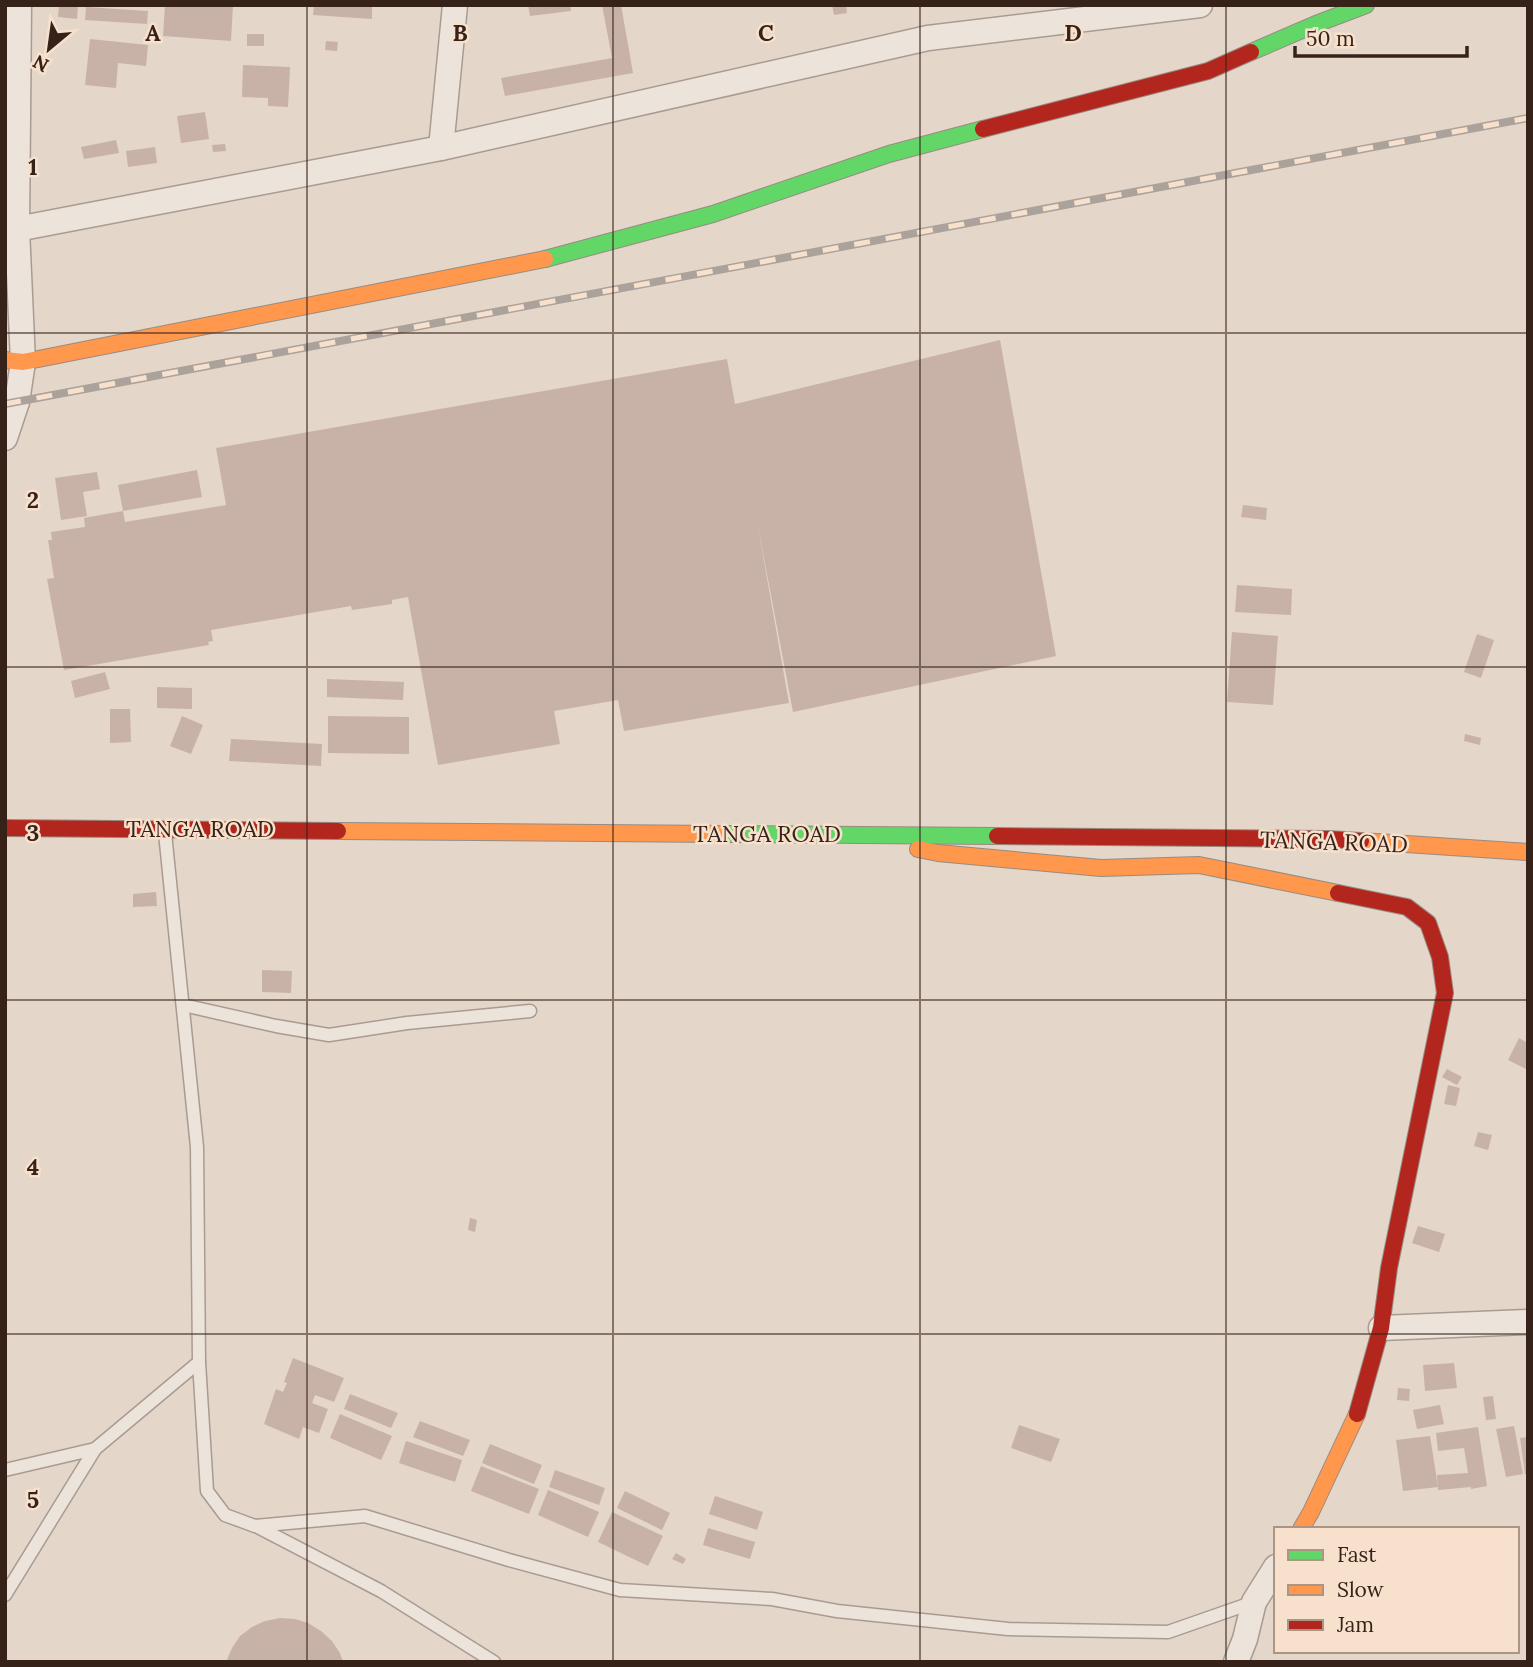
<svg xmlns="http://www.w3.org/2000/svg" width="1533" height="1667" viewBox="0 0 1533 1667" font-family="Lora,serif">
	<rect width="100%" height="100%" fill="#e4d6c8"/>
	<g fill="#c8b2a8">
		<polygon points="59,5 78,5 77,19 58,17"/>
		<polygon points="165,5 233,5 231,41 163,36"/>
		<polygon points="314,5 372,5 372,19 313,15"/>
		<polygon points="528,5 570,5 571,11 530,16"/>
		<polygon points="602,5 621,5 633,73 505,96 501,78 612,58"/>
		<polygon points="832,5 846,5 847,13 834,15"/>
		<polygon points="86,7 148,11 147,24 85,20"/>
		<rect x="247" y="34" width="17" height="12"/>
		<polygon points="90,39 148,45 146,66 118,63 116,88 85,85"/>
		<polygon points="326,41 338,42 337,51 325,50"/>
		<polygon points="243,65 290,67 288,107 268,106 268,98 242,97"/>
		<polygon points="205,112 209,139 181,143 177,116"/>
		<polygon points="116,140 119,153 84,159 81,147"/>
		<polygon points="225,144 226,151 213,152 212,145"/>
		<polygon points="155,147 157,163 128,167 126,151"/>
		<polygon points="1000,340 1056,656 793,712 757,521 789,703 624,731 618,700 554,711 560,744 438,765 408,597 392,600 392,604 352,610 351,606 211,630 213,641 208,642 209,645 64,670 47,579 54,578 48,540 52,540 51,532 85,527 84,518 123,511 125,522 226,505 216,448 727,359 735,404"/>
		<polygon points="197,470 202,497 123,511 118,485"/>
		<polygon points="97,472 100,489 83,492 87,516 61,520 55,478"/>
		<polygon points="1243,505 1267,508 1266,520 1241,517"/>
		<polygon points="1237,585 1292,589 1291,615 1235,612"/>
		<polygon points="1232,632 1278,636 1273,705 1227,702"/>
		<polygon points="1477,634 1494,640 1481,678 1464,672"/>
		<polygon points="105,672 110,689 75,698 71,681"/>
		<polygon points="327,679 404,682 403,700 327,697"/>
		<polygon points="157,687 192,688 192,709 157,708"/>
		<polygon points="110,709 130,709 131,742 110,743"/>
		<polygon points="182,716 203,725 191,754 170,746"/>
		<polygon points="328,716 409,717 409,754 328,753"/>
		<polygon points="1465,734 1481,738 1480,745 1464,741"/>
		<polygon points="231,739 322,744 321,766 229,761"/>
		<polygon points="156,892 157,906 133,907 133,894"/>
		<polygon points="262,970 292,971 291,993 262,992"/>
		<polygon points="1519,1038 1528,1043 1528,1070 1508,1060"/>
		<polygon points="1447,1069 1462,1077 1457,1085 1442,1077"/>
		<polygon points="1448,1085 1460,1088 1456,1106 1444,1104"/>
		<polygon points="1478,1132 1492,1135 1488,1150 1474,1146"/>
		<polygon points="470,1218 477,1220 475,1232 468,1230"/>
		<polygon points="1418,1226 1445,1234 1439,1252 1412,1243"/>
		<polygon points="293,1358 344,1378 334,1402 315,1395 312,1403 328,1409 319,1433 303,1427 299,1439 264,1424 276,1389 283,1392 287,1383 284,1382"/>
		<polygon points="1454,1363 1457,1388 1425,1391 1423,1365"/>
		<polygon points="1398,1388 1410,1389 1409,1401 1397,1400"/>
		<polygon points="350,1394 398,1413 391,1428 344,1409"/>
		<polygon points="1493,1396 1496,1419 1486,1420 1483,1397"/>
		<polygon points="1440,1405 1444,1424 1417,1429 1413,1410"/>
		<polygon points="340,1414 392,1436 381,1460 330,1438"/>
		<polygon points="420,1421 470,1440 463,1456 413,1437"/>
		<polygon points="1019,1425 1060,1439 1051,1462 1011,1448"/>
		<polygon points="1514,1426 1523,1474 1506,1477 1496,1429"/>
		<polygon points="1478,1427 1487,1486 1471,1489 1471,1487 1438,1490 1437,1475 1468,1473 1464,1448 1438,1451 1436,1433"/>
		<polygon points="1430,1436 1438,1487 1403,1491 1396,1440"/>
		<polygon points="1528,1437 1528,1474 1525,1474 1520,1438"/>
		<polygon points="406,1441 462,1460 455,1482 399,1463"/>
		<polygon points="490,1444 542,1465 534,1484 482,1463"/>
		<polygon points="481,1466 539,1489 529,1514 471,1491"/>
		<polygon points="555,1470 605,1488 599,1505 549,1487"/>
		<polygon points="548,1490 599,1512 588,1537 538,1515"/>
		<polygon points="625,1491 670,1513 662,1530 617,1508"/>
		<polygon points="715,1496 763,1512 757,1530 709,1514"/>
		<polygon points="612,1512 663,1536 648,1566 598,1542"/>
		<polygon points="708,1528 755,1542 750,1559 703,1545"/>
		<polygon points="676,1553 686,1559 683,1564 672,1559"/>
		<polygon points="280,1618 295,1619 308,1623 321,1631 332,1641 340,1653 343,1662 226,1662 232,1648 240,1636 252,1627 265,1621"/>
	</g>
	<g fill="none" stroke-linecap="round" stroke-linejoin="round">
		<defs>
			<g id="lane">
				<polyline points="165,833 197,1147 199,1362 207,1491 225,1515 255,1526 365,1516 509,1560 620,1590 772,1599 837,1611 1008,1629 1168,1632 1254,1602"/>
				<polyline points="183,1005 276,1026 329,1035 407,1023 530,1011"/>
				<polyline points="5,1470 95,1449"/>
				<polyline points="256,1526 381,1591 494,1662"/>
				<polyline points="5,1595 95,1449 199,1362"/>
			</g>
			<g id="street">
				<polyline points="441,148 455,5"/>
				<polyline points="17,229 441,148 928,38 1200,5"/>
				<polyline points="5,438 17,402 23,362 17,229 19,5"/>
				<polyline points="1381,1328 1528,1322"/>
				<polyline points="1236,1662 1245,1639 1254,1602 1276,1567"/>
			</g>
			<g id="fast">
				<polyline points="1251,52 1316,24 1366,5"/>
				<polyline points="545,259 713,214 889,154 983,129"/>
				<polyline points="720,834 997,836"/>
			</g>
			<g id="slow">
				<polyline points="5,360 23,362 545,259"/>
				<polyline points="338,831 720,834"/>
				<polyline points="1361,841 1528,852"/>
				<polyline points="918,849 938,853 1101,868 1199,865 1338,893"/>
				<polyline points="1301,1529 1311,1512 1357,1414"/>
			</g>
			<g id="jam">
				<polyline points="983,129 1208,71 1251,52"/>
				<polyline points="5,828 338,831"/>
				<polyline points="997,836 1328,839 1361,841"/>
				<polyline points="1338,893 1407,907 1428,923 1440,957 1445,993 1389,1268 1381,1328 1357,1414"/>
			</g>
		</defs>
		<use href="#lane" stroke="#a99b92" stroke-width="15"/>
		<use href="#street" stroke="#a99b92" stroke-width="27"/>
		<use href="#fast" stroke="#988b82" stroke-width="18"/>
		<use href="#slow" stroke="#988b82" stroke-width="18"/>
		<use href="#jam" stroke="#988b82" stroke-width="18"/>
		<use href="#lane" stroke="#ece3da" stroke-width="12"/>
		<use href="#street" stroke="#ece3da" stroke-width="24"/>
		<use href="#fast" stroke="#63d668" stroke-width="16"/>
		<use href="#slow" stroke="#ff974d" stroke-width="16"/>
		<use href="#jam" stroke="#b3261e" stroke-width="16"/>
		<defs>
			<polyline id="rail" points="5,404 1528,118"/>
		</defs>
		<use href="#rail" stroke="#aba29b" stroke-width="8"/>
		<use href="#rail" stroke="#f8e1cc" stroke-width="5" stroke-dasharray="16" stroke-linecap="butt"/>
	</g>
	<path fill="none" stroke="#37221a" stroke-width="2" stroke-opacity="0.55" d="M307,5V1662M613,5V1662M920,5V1662M1226,5V1662M5,333H1528M5,667H1528M5,1000H1528M5,1334H1528"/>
	<g text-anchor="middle" stroke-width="5" stroke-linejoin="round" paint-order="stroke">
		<g font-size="23" fill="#37221a" stroke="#f8e1cc">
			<text x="200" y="837">TANGA ROAD</text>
			<text x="767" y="842">TANGA ROAD</text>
			<text transform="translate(1334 842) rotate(2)" y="8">TANGA ROAD</text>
		</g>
	</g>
	<g font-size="23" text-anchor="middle" font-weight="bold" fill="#37221a" stroke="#f8e1cc" stroke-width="5" stroke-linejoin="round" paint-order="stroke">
		<text x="153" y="41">A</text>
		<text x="460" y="41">B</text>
		<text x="766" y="41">C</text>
		<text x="1073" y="41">D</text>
		<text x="33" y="175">1</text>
		<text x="33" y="508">2</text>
		<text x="33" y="841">3</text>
		<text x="33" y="1175">4</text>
		<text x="33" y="1508">5</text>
	</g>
	<rect width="1533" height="1667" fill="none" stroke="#37221a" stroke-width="14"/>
	<rect x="1274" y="1527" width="245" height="126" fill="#f8e1cc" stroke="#ab9585" stroke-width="2"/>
	<rect x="1288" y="1550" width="35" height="10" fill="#63d668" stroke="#ab9585" stroke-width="2"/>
	<text x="1337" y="1562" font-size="21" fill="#37221a">Fast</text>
	<rect x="1288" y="1585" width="35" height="10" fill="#ff974d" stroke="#ab9585" stroke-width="2"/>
	<text x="1337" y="1597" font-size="21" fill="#37221a">Slow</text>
	<rect x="1288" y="1620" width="35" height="10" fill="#b3261e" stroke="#ab9585" stroke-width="2"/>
	<text x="1337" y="1632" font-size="21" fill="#37221a">Jam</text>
	<g transform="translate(49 49) rotate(209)" stroke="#f8e1cc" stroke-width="5" paint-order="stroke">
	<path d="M0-5L12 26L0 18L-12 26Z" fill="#37221a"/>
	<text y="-10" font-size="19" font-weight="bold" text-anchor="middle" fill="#37221a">N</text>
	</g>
	<path d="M1295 46v10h172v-10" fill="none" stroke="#37221a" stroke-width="3.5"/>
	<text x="1306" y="46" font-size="21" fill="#37221a" stroke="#f8e1cc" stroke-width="5" paint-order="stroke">50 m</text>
</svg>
